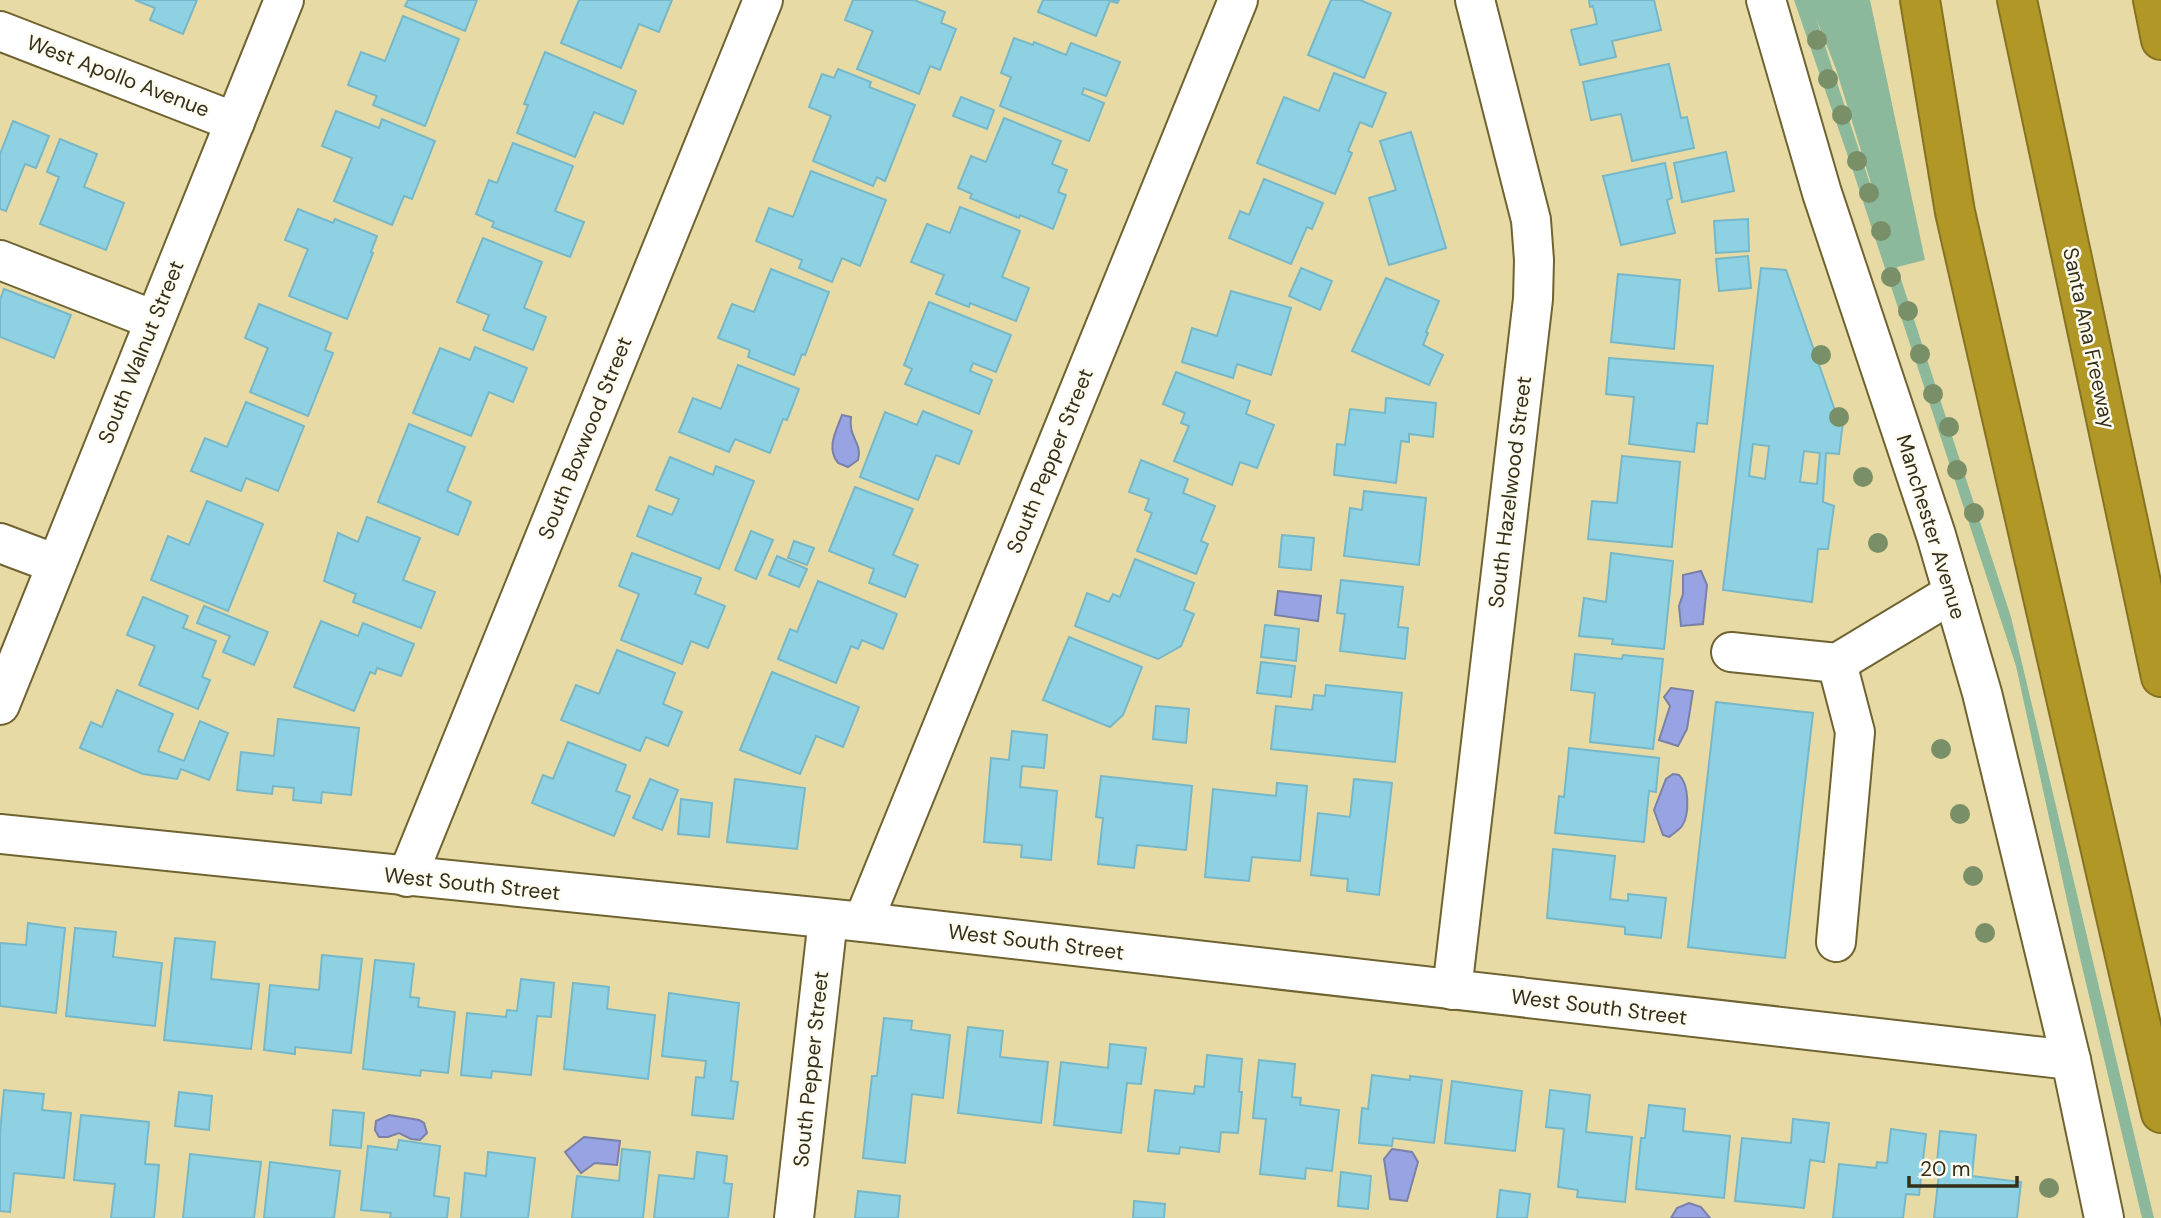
<svg xmlns="http://www.w3.org/2000/svg" width="2161" height="1218" viewBox="0 0 2161 1218" font-family="'DM Sans',sans-serif">
	<rect width="100%" height="100%" fill="#e8daa5"/>
	<path fill="#8cb89b" fill-rule="evenodd" d="M1794,0H1870L1925,260L1897,267L2011,617L2154,1218H2142L2075,937L2016,666L1853,171ZM1816,18L1836,69L1873,190H1872Z"/>
	<g fill="#97a3e3" stroke="#7a80a7" stroke-width="2">
		<path d="M842,415L851,417C848,438 863,443 858,460L848,467L838,463C826,448 836,431 842,415Z"/>
		<polygon points="1701,571 1707,585 1703,624 1681,626 1679,606 1683,594 1683,575"/>
		<polygon points="1278,591 1321,596 1318,621 1275,615"/>
		<polygon points="1671,688 1693,691 1687,729 1678,746 1659,740 1670,706 1664,697"/>
		<path d="M1673,774L1679,775C1689,784 1690,814 1682,826C1679,830 1673,834 1669,837L1663,835L1654,810L1666,779Z"/>
		<polygon points="389,1115 419,1120 424,1123 427,1133 420,1140 411,1139 399,1133 388,1137 379,1137 375,1130 376,1121"/>
		<polygon points="584,1137 620,1141 617,1165 595,1163 581,1173 565,1152"/>
		<polygon points="1392,1149 1412,1152 1418,1162 1407,1201 1390,1199 1384,1159"/>
		<polygon points="1689,1203 1701,1207 1710,1218 1671,1218 1677,1208"/>
	</g>
	<g fill="#8ed1e2" stroke="#76b8c8" stroke-width="2" fill-rule="evenodd">
		<polygon points="135,0 197,0 183,34 150,20 155,8"/>
		<polygon points="408,0 477,0 465,31 405,6"/>
		<polygon points="579,0 672,0 659,32 639,24 621,68 561,43"/>
		<polygon points="853,0 914,0 945,12 941,23 956,29 940,70 930,66 919,94 857,69 873,31 845,20"/>
		<polygon points="1043,0 1119,0 1117,3 1110,1 1096,36 1038,12"/>
		<polygon points="1331,0 1360,0 1391,13 1364,78 1308,55"/>
		<polygon points="1589,0 1654,0 1661,30 1612,41 1616,57 1580,65 1571,30 1597,24 1593,6 1590,7"/>
		<polygon points="403,16 459,39 425,126 373,105 377,96 348,85 361,52 385,61"/>
		<polygon points="1014,38 1033,45 1034,42 1066,55 1071,43 1120,62 1106,96 1084,88 1082,94 1104,103 1089,141 1000,106 1011,77 1001,73"/>
		<polygon points="545,52 636,91 623,124 594,112 575,157 517,133 528,105 524,104"/>
		<polygon points="1669,64 1681,118 1687,117 1694,148 1632,161 1621,114 1591,120 1583,82"/>
		<polygon points="838,69 871,82 869,87 915,105 885,181 877,177 873,186 813,161 831,116 809,107 822,74 834,78"/>
		<polygon points="1334,73 1386,93 1372,127 1360,122 1348,151 1352,153 1335,194 1257,163 1284,97 1319,111"/>
		<polygon points="961,97 994,110 987,129 953,116"/>
		<polygon points="336,111 379,128 382,119 435,141 412,199 404,196 392,225 334,201 352,158 322,146"/>
		<polygon points="1004,118 1061,141 1052,164 1067,170 1058,192 1066,195 1053,229 1020,215 1019,218 970,198 972,194 958,188 971,156 986,162"/>
		<polygon points="13,121 49,136 36,168 25,164 6,211 0,209 0,154"/>
		<polygon points="1411,132 1446,248 1389,265 1369,198 1396,190 1380,141"/>
		<polygon points="60,139 97,154 84,187 124,203 106,250 40,224 59,177 47,172"/>
		<polygon points="513,143 573,166 555,211 584,222 570,257 492,227 494,222 476,214 489,180 497,183"/>
		<polygon points="1726,152 1734,191 1682,202 1674,163"/>
		<polygon points="1665,163 1672,198 1667,200 1675,233 1621,245 1603,176"/>
		<polygon points="811,171 886,200 860,266 842,258 832,282 799,268 802,260 756,241 769,208 793,217"/>
		<polygon points="1264,179 1323,203 1312,229 1307,227 1291,264 1229,238 1240,211 1249,215"/>
		<polygon points="960,207 1020,231 1002,277 1029,288 1016,321 970,303 969,307 936,294 944,275 911,262 927,224 950,233"/>
		<polygon points="298,209 333,223 335,219 377,236 371,252 373,253 347,319 289,296 308,249 285,240"/>
		<polygon points="1748,219 1749,251 1716,253 1714,221"/>
		<polygon points="483,238 542,262 524,308 546,317 533,350 483,330 489,315 457,302"/>
		<polygon points="1748,256 1751,288 1719,291 1716,259"/>
		<polygon points="1301,268 1332,281 1320,310 1289,296"/>
		<path d="M1761,268L1786,270L1839,422H1843L1839,454L1826,453L1823,502L1834,506L1828,549H1818L1812,602L1723,590ZM1753,444L1769,446L1765,479L1749,476ZM1804,451L1820,453L1817,484L1800,482Z"/>
		<polygon points="771,269 829,292 805,355 802,354 794,375 748,357 750,350 718,338 732,304 754,312"/>
		<polygon points="1618,274 1680,280 1674,349 1611,342"/>
		<polygon points="1386,278 1439,301 1426,332 1428,333 1423,345 1443,355 1429,385 1352,351"/>
		<polygon points="4,289 71,315 54,358 0,337 0,300"/>
		<polygon points="1231,291 1291,308 1271,375 1237,364 1233,378 1182,362 1192,328 1217,336"/>
		<polygon points="929,302 1011,335 996,372 973,363 970,371 992,380 979,414 905,384 912,369 904,365"/>
		<polygon points="259,304 331,333 325,350 333,353 308,416 250,392 268,348 245,338"/>
		<polygon points="475,347 527,368 513,402 489,392 471,436 413,413 440,348 470,360"/>
		<polygon points="1609,358 1713,366 1707,424 1697,423 1694,452 1629,444 1634,397 1606,394"/>
		<polygon points="738,365 799,389 787,420 783,419 770,453 735,439 729,452 679,432 693,398 721,409"/>
		<polygon points="1176,372 1250,401 1246,414 1274,425 1257,468 1240,462 1232,485 1174,461 1189,426 1181,423 1185,413 1163,404"/>
		<polygon points="1386,398 1436,403 1433,437 1409,434 1409,442 1401,441 1396,483 1334,475 1337,444 1345,445 1350,409 1385,413"/>
		<polygon points="246,402 304,426 278,491 246,478 241,491 191,471 205,438 227,447"/>
		<polygon points="923,411 972,431 959,464 936,455 918,500 860,477 885,412 917,425"/>
		<polygon points="409,424 465,447 447,491 471,502 458,535 378,502"/>
		<polygon points="1622,456 1680,462 1672,547 1588,539 1592,501 1617,503"/>
		<polygon points="670,457 713,475 716,466 754,481 719,569 637,536 649,506 672,515 679,499 656,490"/>
		<polygon points="1141,460 1188,479 1183,493 1215,506 1201,541 1208,544 1196,574 1137,551 1152,513 1145,510 1149,499 1129,492"/>
		<polygon points="855,487 913,509 893,555 918,565 905,597 869,583 874,569 829,551"/>
		<polygon points="1364,491 1426,498 1419,565 1344,556 1350,508 1362,510"/>
		<polygon points="207,501 263,524 228,611 151,580 168,536 189,545"/>
		<polygon points="367,517 420,538 403,580 435,592 421,628 353,602 356,594 324,581 338,533 358,542"/>
		<polygon points="751,531 773,540 756,579 735,570"/>
		<polygon points="1282,535 1314,538 1311,570 1279,567"/>
		<polygon points="794,541 814,548 807,565 788,558"/>
		<polygon points="632,553 701,578 695,594 725,606 708,648 691,641 682,664 621,640 639,594 619,586"/>
		<polygon points="1611,553 1673,561 1664,649 1612,644 1613,639 1579,636 1584,598 1606,602"/>
		<polygon points="777,556 807,569 799,587 769,575"/>
		<polygon points="1135,559 1194,583 1184,610 1194,614 1181,646 1158,659 1075,626 1087,593 1109,602 1113,594 1120,597"/>
		<polygon points="1341,580 1403,587 1398,627 1408,628 1405,659 1340,651 1345,614 1337,613"/>
		<polygon points="818,581 897,614 883,649 862,640 858,649 851,646 836,683 778,659 790,629 797,632"/>
		<polygon points="143,597 188,616 183,628 216,641 202,677 210,680 198,709 139,685 155,646 127,635"/>
		<polygon points="204,606 268,632 254,665 223,652 230,636 197,623"/>
		<polygon points="321,621 358,636 363,623 414,644 401,676 377,668 375,674 370,672 354,711 294,687"/>
		<polygon points="1265,625 1299,629 1296,661 1261,657"/>
		<polygon points="1069,637 1142,667 1123,715 1110,727 1043,700"/>
		<polygon points="617,650 675,673 663,704 682,712 668,746 646,737 640,751 561,720 576,685 599,694"/>
		<polygon points="1575,654 1622,659 1623,655 1663,659 1653,749 1590,742 1595,693 1571,690"/>
		<polygon points="1261,662 1295,666 1291,697 1257,693"/>
		<polygon points="772,672 859,707 843,747 816,736 800,774 740,750"/>
		<polygon points="1326,685 1402,693 1395,762 1271,749 1276,706 1312,710 1314,695 1325,696"/>
		<polygon points="117,690 173,714 158,751 184,761 200,721 228,733 209,780 181,769 177,779 143,774 80,748 91,722 102,727"/>
		<polygon points="1716,702 1813,713 1785,958 1688,947"/>
		<polygon points="1156,706 1189,709 1186,743 1153,739"/>
		<polygon points="278,719 359,728 351,795 322,792 321,803 293,800 294,788 273,786 272,794 237,790 241,752 274,756"/>
		<polygon points="1012,731 1047,735 1044,768 1022,766 1020,787 1057,791 1051,860 1021,857 1022,845 984,842 991,758 1009,760"/>
		<polygon points="568,742 626,765 616,791 630,796 614,836 532,803 543,775 553,779"/>
		<polygon points="1569,748 1659,758 1656,792 1649,791 1644,842 1555,833 1559,796 1564,797"/>
		<polygon points="1101,776 1192,786 1186,850 1137,845 1134,868 1098,864 1103,818 1096,817"/>
		<polygon points="650,779 678,790 662,830 633,818"/>
		<polygon points="735,779 805,788 797,849 727,842"/>
		<polygon points="1354,779 1392,783 1379,895 1347,891 1348,879 1311,875 1318,813 1350,817"/>
		<polygon points="1277,783 1307,786 1300,861 1252,857 1249,881 1205,877 1213,789 1276,796"/>
		<polygon points="681,799 712,803 709,837 678,834"/>
		<polygon points="1553,849 1615,856 1610,899 1628,901 1628,894 1666,898 1661,938 1625,934 1625,927 1547,918"/>
		<polygon points="28,923 65,928 56,1013 0,1006 0,943 26,945"/>
		<polygon points="75,928 116,932 113,957 162,963 155,1026 66,1016"/>
		<polygon points="175,938 215,942 211,979 259,984 251,1049 164,1040"/>
		<polygon points="322,955 362,959 351,1053 295,1047 295,1054 264,1050 270,985 319,990"/>
		<polygon points="375,960 414,964 410,997 419,998 418,1007 455,1012 448,1073 421,1070 420,1076 363,1069"/>
		<polygon points="521,979 554,983 551,1017 537,1016 531,1075 492,1071 491,1078 461,1075 467,1013 506,1017 507,1010 517,1011"/>
		<polygon points="573,983 609,987 607,1009 655,1015 648,1079 564,1069"/>
		<polygon points="669,993 739,1003 731,1081 738,1082 733,1119 692,1115 696,1077 704,1078 706,1061 662,1056"/>
		<polygon points="884,1018 912,1021 911,1030 950,1035 943,1098 912,1094 905,1163 863,1158 872,1076 877,1076"/>
		<polygon points="968,1027 1003,1031 1000,1057 1048,1062 1041,1123 958,1113"/>
		<polygon points="1110,1044 1146,1048 1141,1084 1127,1083 1121,1133 1054,1125 1061,1062 1108,1068"/>
		<polygon points="1207,1055 1242,1059 1239,1092 1242,1092 1238,1133 1221,1132 1219,1152 1180,1147 1179,1154 1148,1151 1155,1090 1194,1094 1195,1086 1204,1087"/>
		<polygon points="1259,1060 1295,1064 1292,1097 1301,1098 1300,1105 1339,1110 1332,1171 1306,1168 1305,1179 1260,1174 1266,1119 1253,1118"/>
		<polygon points="1372,1075 1410,1080 1410,1076 1442,1080 1434,1143 1393,1138 1392,1146 1359,1143 1362,1108 1368,1109"/>
		<polygon points="1452,1081 1522,1091 1515,1151 1445,1143"/>
		<polygon points="4,1090 44,1094 42,1110 71,1113 64,1178 14,1173 10,1212 0,1211 0,1133"/>
		<polygon points="1550,1090 1590,1095 1586,1132 1632,1137 1625,1202 1577,1197 1578,1190 1558,1187 1564,1129 1546,1127"/>
		<polygon points="179,1092 212,1096 209,1130 175,1126"/>
		<polygon points="1649,1105 1685,1109 1683,1131 1730,1136 1724,1198 1636,1189 1641,1138 1645,1138"/>
		<polygon points="333,1110 364,1113 361,1148 330,1145"/>
		<polygon points="81,1115 149,1122 145,1164 159,1165 154,1218 111,1218 115,1184 74,1180"/>
		<polygon points="1793,1119 1829,1123 1824,1162 1810,1160 1804,1208 1735,1201 1742,1138 1791,1143"/>
		<polygon points="1891,1129 1926,1134 1919,1195 1906,1194 1903,1218 1833,1218 1839,1164 1876,1168 1877,1162 1887,1163"/>
		<polygon points="1940,1131 1976,1135 1972,1176 2021,1182 2017,1218 1934,1218 1939,1174 1936,1173"/>
		<polygon points="399,1140 440,1146 434,1196 449,1198 447,1218 390,1218 391,1213 361,1210 368,1146 397,1150"/>
		<polygon points="622,1149 650,1152 643,1218 572,1218 577,1176 619,1181"/>
		<polygon points="488,1152 535,1158 528,1218 461,1218 465,1173 486,1176"/>
		<polygon points="697,1152 727,1156 724,1183 732,1184 728,1218 654,1218 659,1175 694,1179"/>
		<polygon points="190,1154 261,1162 254,1218 183,1218"/>
		<polygon points="270,1162 340,1171 334,1218 264,1218"/>
		<polygon points="1341,1172 1371,1176 1368,1209 1338,1206"/>
		<polygon points="1500,1190 1530,1194 1527,1218 1497,1218"/>
		<polygon points="858,1191 900,1196 898,1218 855,1218"/>
		<polygon points="1134,1201 1165,1204 1164,1218 1133,1218"/>
	</g>
	<g fill="none" stroke-linecap="round" stroke-linejoin="round">
		<defs>
			<g id="minor">
				<polyline points="1766,0 1822,193 1936,535 1982,693 2071,1060 2104,1218"/>
				<polyline points="0,31 235,122"/>
				<polyline points="0,260 154,320"/>
				<polyline points="0,543 56,564"/>
				<polyline points="1731,652 1837,663 1953,593"/>
				<polyline points="0,705 284,0"/>
				<polyline points="0,834 863,922 2071,1060"/>
				<polyline points="407,877 763,0"/>
				<polyline points="863,922 1238,0"/>
				<polyline points="1836,942 1855,732 1837,663"/>
				<polyline points="1452,990 1533,299 1534,260 1531,220 1475,0"/>
				<polyline points="794,1218 828,919"/>
			</g>
			<g id="highway">
				<polyline points="1920,0 1955,212 2161,1113"/>
				<polyline points="2017,0 2161,677"/>
				<polyline points="2153,0 2161,40"/>
			</g>
		</defs>
		<use href="#minor" stroke="#6f6331" stroke-width="42"/>
		<use href="#highway" stroke="#867321" stroke-width="42"/>
		<use href="#minor" stroke="#fff" stroke-width="38"/>
		<use href="#highway" stroke="#b19725" stroke-width="38"/>
	</g>
	<g fill="#798f67">
		<circle cx="1817" cy="40" r="10"/>
		<circle cx="1828" cy="79" r="10"/>
		<circle cx="1842" cy="115" r="10"/>
		<circle cx="1857" cy="161" r="10"/>
		<circle cx="1869" cy="193" r="10"/>
		<circle cx="1881" cy="231" r="10"/>
		<circle cx="1891" cy="277" r="10"/>
		<circle cx="1908" cy="311" r="10"/>
		<circle cx="1920" cy="354" r="10"/>
		<circle cx="1821" cy="355" r="10"/>
		<circle cx="1933" cy="394" r="10"/>
		<circle cx="1839" cy="417" r="10"/>
		<circle cx="1949" cy="427" r="10"/>
		<circle cx="1957" cy="470" r="10"/>
		<circle cx="1863" cy="477" r="10"/>
		<circle cx="1974" cy="513" r="10"/>
		<circle cx="1878" cy="543" r="10"/>
		<circle cx="1941" cy="749" r="10"/>
		<circle cx="1960" cy="814" r="10"/>
		<circle cx="1973" cy="876" r="10"/>
		<circle cx="1985" cy="933" r="10"/>
		<circle cx="2049" cy="1188" r="10"/>
	</g>
	<g text-anchor="middle" stroke-width="5" stroke-linejoin="round" paint-order="stroke">
		<g font-size="21" fill="#352f1a" stroke="#fefbf1">
			<text transform="translate(118 76) rotate(21)" y="7">West Apollo Avenue</text>
			<text transform="translate(2089 338) rotate(78)" y="7">Santa Ana Freeway</text>
			<text transform="translate(141 352) rotate(-68)" y="7">South Walnut Street</text>
			<text transform="translate(585 438) rotate(-68)" y="7">South Boxwood Street</text>
			<text transform="translate(1050 461) rotate(-68)" y="7">South Pepper Street</text>
			<text transform="translate(1510 492) rotate(-83)" y="7">South Hazelwood Street</text>
			<text transform="translate(1931 527) rotate(73)" y="7">Manchester Avenue</text>
			<text transform="translate(472 884) rotate(6)" y="7">West South Street</text>
			<text transform="translate(1036 942) rotate(7)" y="7">West South Street</text>
			<text transform="translate(1599 1007) rotate(7)" y="7">West South Street</text>
			<text transform="translate(811 1069) rotate(-84)" y="7">South Pepper Street</text>
		</g>
	</g>
	<path d="M1909 1176v10h108v-10" fill="none" stroke="#352f1a" stroke-width="3.5"/>
	<text x="1920" y="1176" font-size="21" fill="#352f1a" stroke="#fefbf1" stroke-width="5" paint-order="stroke">20 m</text>
</svg>
